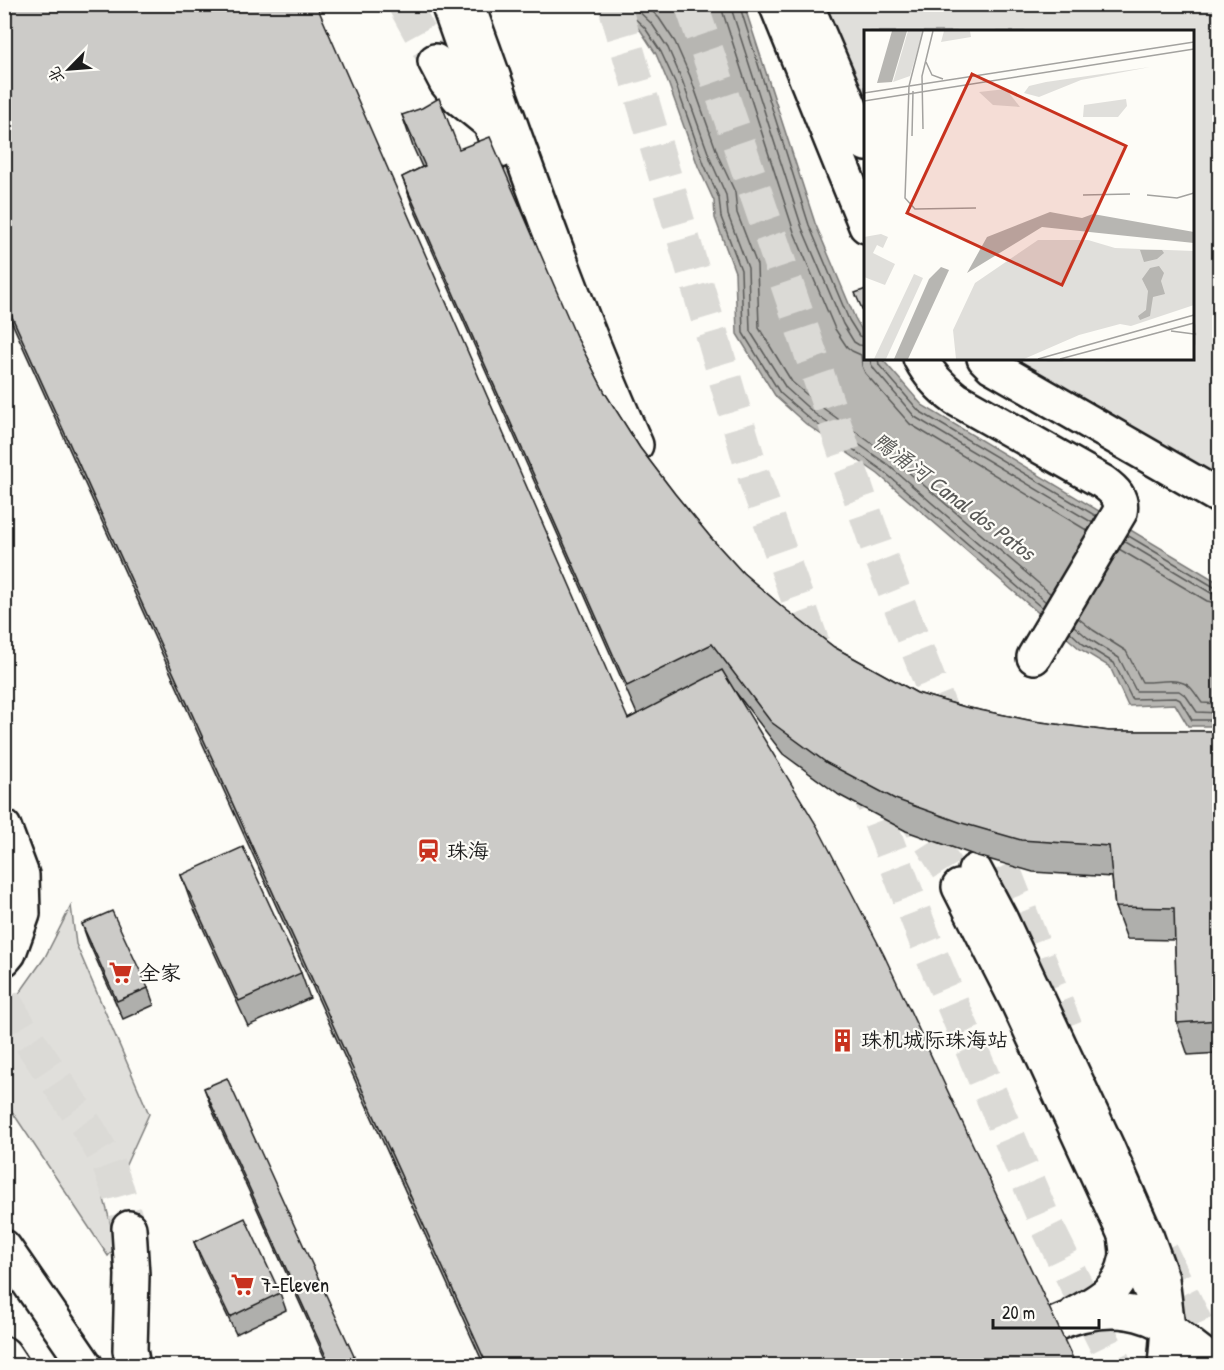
<svg xmlns="http://www.w3.org/2000/svg" width="1224" height="1370" viewBox="0 0 1224 1370" font-family="'Patrick Hand','LXGW WenKai TC',sans-serif">
	<rect width="100%" height="100%" fill="#fdfcf7"/>
	<filter id="ink" filterUnits="userSpaceOnUse"><feTurbulence type="fractalNoise" baseFrequency=".0167" numOctaves="2"/><feDisplacementMap in="SourceGraphic" scale="12" xChannelSelector="R" yChannelSelector="G"/><feConvolveMatrix kernelMatrix="1 2 1 2 8 2 1 2 1" color-interpolation-filters="sRGB"/></filter>
	<g filter="url(#ink)">
		<g fill="#e0dfdb" stroke="#7e7e7c" stroke-width="1.5">
			<polygon points="826,5 1219,5 1219,479 1012,359 1192,358 1192,32 866,32 865,100"/>
			<polygon points="71,906 76,944 149,1114 125,1167 104,1199 112,1229 115,1248 108,1256 5,1101 4,1017 6,1012 45,957"/>
		</g>
		<polygon fill="#b7b6b2" stroke="#797876" stroke-width="1.5" points="603,5 744,5 815,223 855,318 865,336 866,358 882,359 922,405 1219,583 1219,726 1188,726 1175,704 1128,706 1110,667 1080,649 878,474 806,424 776,397 737,334 735,272 715,218 714,201 698,166 669,85 656,54 641,31 625,16 605,11"/>
		<g fill="none" stroke-linecap="round" stroke-linejoin="round">
			<g stroke="#5a5a58" stroke-width="1.5">
				<polyline points="609,4 611,7 627,11 645,28 661,52 675,82 704,164 719,198 721,217 741,270 743,333 780,393 810,419 882,470 1042,608"/>
				<polyline points="631,4 652,24 668,48 682,80 711,161 726,195 728,215 748,268 750,331 786,388 815,414 887,464 1046,602"/>
				<polyline points="645,4 659,18 675,42 690,76 719,158 735,192 737,213 757,265 759,328 792,382 820,406 892,458 1051,594"/>
				<polyline points="722,4 723,13 794,232 835,329 847,347 852,351 861,355 862,366 865,373 910,424 1088,531"/>
				<polyline points="731,4 732,11 802,228 843,324 854,342 859,345 866,346"/>
				<polyline points="739,4 809,225 849,320 859,336 866,338"/>
				<polyline points="870,358 871,364 874,369 915,417 1093,523"/>
				<polyline points="878,358 879,365 919,411 1096,516"/>
				<polyline points="1127,535 1214,587 1220,588"/>
				<polyline points="1124,541 1211,593 1220,595"/>
				<polyline points="1119,549 1207,601 1220,604"/>
				<path d="M1078,618L1093,630L1126,651L1142,682C1157,683 1178,676 1190,687C1195,692 1198,698 1202,703L1220,704"/>
				<polyline points="1074,626 1088,638 1119,658 1136,691 1179,691 1186,696 1197,712 1220,713"/>
				<polyline points="1070,632 1083,644 1114,663 1132,699 1176,698 1180,700 1192,720 1220,720"/>
			</g>
			<g stroke="#dbdad6" stroke-width="33" stroke-dasharray="33 16" stroke-linecap="butt">
				<polyline points="404,4 435,61"/>
				<polyline points="4,1000 22,1030 90,1131 106,1159 118,1190 129,1228"/>
			</g>
			<g stroke="#dbdad6" stroke-width="33" stroke-dasharray="33 16" stroke-linecap="butt">
				<polyline points="500,151 545,263"/>
				<polyline points="903,801 913,814 959,887"/>
			</g>
			<g stroke="#dbdad6" stroke-width="33" stroke-dasharray="33 16" stroke-linecap="butt">
				<polyline points="614,4 755,480 822,668"/>
				<polyline points="691,4 879,553 953,740"/>
				<polyline points="862,775 925,940 1047,1226 1116,1366"/>
				<polyline points="985,821 1066,1027"/>
				<polyline points="1161,1251 1217,1366"/>
			</g>
			<defs>
				<g id="minor">
					<path d="M467,4C521,152 572,302 636,445"/>
					<polyline points="776,4 866,226"/>
					<polyline points="806,4 866,144"/>
					<polyline points="435,61 446,82 459,98 491,124"/>
					<path d="M920,358C929,375 941,388 956,399L1103,482C1114,490 1123,498 1120,512L1034,657"/>
					<polyline points="984,358 992,366 1220,497"/>
					<polyline points="4,827 22,875 23,914 9,953 4,959"/>
					<polyline points="975,871 1001,920 1108,1149 1147,1238 1162,1279 1168,1328 1217,1366"/>
					<polyline points="129,1228 132,1275 130,1350 133,1366"/>
				</g>
				<g id="major">
					<polyline points="448,4 500,151"/>
					<polyline points="959,887 1018,1003 1168,1328 1165,1366"/>
					<polyline points="4,1247 86,1366"/>
					<path d="M1075,1314C1100,1300 1120,1290 1126,1260C1128,1253 1126,1244 1125,1236"/>
					<path d="M1053,1325C1082,1312 1116,1306 1147,1317C1154,1319 1162,1324 1168,1328"/>
					<polyline points="4,1354 12,1366"/>
				</g>
			</defs>
			<use href="#minor" stroke="#1c1c1c" stroke-width="38"/>
			<use href="#major" stroke="#1c1c1c" stroke-width="38"/>
			<use href="#minor" stroke="#fdfcf7" stroke-width="33"/>
			<use href="#major" stroke="#fdfcf7" stroke-width="33"/>
		</g>
		<g fill="#afafac" stroke="#1c1c1c" stroke-width="1.5">
			<polygon points="4,4 628,719 637,714 414,209 402,177 422,167 413,147 402,115 459,149 576,336 605,393 640,448 675,494 712,539 743,573 785,609 834,647 917,693 965,707 1033,721 1109,731 1220,731 1220,1053 1188,1055 1177,1023 1175,940 1127,939 1115,907 1112,877 1033,872 974,855 906,831 839,795 783,754 734,690 1076,1365 484,1365 4,305"/>
			<polygon points="181,875 301,973 310,998 248,1026 190,900"/>
			<polygon points="82,924 148,988 154,1005 123,1019 88,941"/>
			<polygon points="204,1088 358,1365 328,1365 213,1112"/>
			<polygon points="194,1242 280,1293 286,1310 236,1334 200,1259"/>
		</g>
		<g fill="#cccbc8" stroke="#1c1c1c" stroke-width="1.5">
			<polygon points="4,4 316,4 628,719 722,670 817,826 884,955 1076,1365 487,1365 4,299"/>
			<polygon points="439,98 459,149 490,137 576,336 605,393 640,448 675,494 712,539 743,573 785,609 834,647 917,693 965,707 1033,721 1109,731 1220,731 1220,1020 1177,1023 1174,908 1115,907 1109,846 1021,840 962,823 895,799 827,763 771,722 712,644 627,686 402,177 425,166 402,115 422,108"/>
			<polygon points="866,289 866,318 855,293"/>
			<polygon points="243,847 301,973 239,1001 181,875"/>
			<polygon points="112,911 148,988 117,1001 82,924"/>
			<polygon points="227,1078 358,1365 330,1365 204,1088"/>
			<polygon points="245,1218 280,1293 230,1317 194,1242"/>
		</g>
	</g>
	<defs>
		<symbol id="station-bare" viewBox="-9 -9 18 18"><path d="M-3-6H3Q5-6 5-4V2Q5 4 3 4L4.5 6H3L1.5 4h-3L-3 6H-4.5L-3 4Q-5 4-5 2V-4Q-5-6-3-6ZM-3.5-4v3h7v-3ZM-3.5 1v1.5H-2V1ZM2 1v1.5H3.5V1Z" fill="#c8321e" stroke="#fdfcf7" stroke-width="2.5" paint-order="stroke"/></symbol>
		<symbol id="supermarket-bare" viewBox="-9 -9 18 18"><path d="M-6-5.5h2.5l.6 2H6L4.5 2H-2.5L-4.4-4H-6ZM-1.5 3.2a1.3 1.3 0 1 0 .1 0ZM3 3.2a1.3 1.3 0 1 0 .1 0Z" fill="#c8321e" stroke="#fdfcf7" stroke-width="2.5" paint-order="stroke"/></symbol>
		<symbol id="building-bare" viewBox="-9 -9 18 18"><path d="M-4-6H4V6H1V3H-1V6H-4ZM-2.5-4.3h1.7v1.8h-1.7ZM.8-4.3h1.7v1.8H.8ZM-2.5-1h1.7V.8h-1.7ZM.8-1h1.7V.8H.8Z" fill="#c8321e" stroke="#fdfcf7" stroke-width="2.5" paint-order="stroke"/></symbol>
	</defs>
	<g fill-rule="evenodd">
		<use href="#station-bare" x="412" y="834" width="33" height="33"/>
		<use href="#supermarket-bare" x="104" y="956" width="33" height="33"/>
		<use href="#building-bare" x="826" y="1024" width="33" height="33"/>
		<use href="#supermarket-bare" x="226" y="1268" width="33" height="33"/>
	</g>
	<g text-anchor="middle" stroke-width="4.5" stroke-linejoin="round" paint-order="stroke">
		<g font-size="21" fill="#1c1c1c" stroke="#fdfcf7" text-anchor="start">
			<text x="447" y="858">珠海</text>
			<text x="139" y="980">全家</text>
			<text x="861" y="1047">珠机城际珠海站</text>
			<text x="261" y="1292">7-Eleven</text>
		</g>
		<g font-size="22" font-style="italic" fill="#5a5a58" stroke="#fdfcf7">
			<text transform="translate(954 496) rotate(37)" y="8">鴨涌河 Canal dos Patos</text>
		</g>
	</g>
	<g transform="translate(864 30)">
		<rect width="330" height="330" fill="#fdfcf7"/>
		<path d="M44,1H59L46,46L29,52ZM80,1H106L107,7L77,12ZM286,37L217,50L175,67L160,63L165,56L182,52ZM142,59L156,77L129,75L115,62ZM262,69L263,76L254,87H219L220,75ZM17,204L24,207L19,218L13,215L9,223L31,234L21,255L0,247V207ZM174,210H224L251,218L330,221V275L267,296L256,294L215,305L160,329H92L89,300L111,253ZM50,244L59,248L22,329H10Z" fill="#e0dfdb"/>
		<path d="M28,1H43L28,52L13,53ZM186,182L218,188L229,184L330,202V213L178,197L103,243L123,207ZM276,220H298L300,223L293,229L280,232ZM295,236L300,243L297,251L301,264L289,267L286,286L276,290L274,286L282,280L284,261L278,249L286,238ZM77,237L85,240L44,329H30L65,249Z" fill="#b7b6b2"/>
		<path fill="none" stroke="#a3a29f" stroke-width="1.5" d="M59,1L45,56L41,168L51,179L112,178M62,32L68,45L79,49M0,63L330,12M0,71L330,19M59,99L58,46L69,1M48,106L49,61M219,165L266,164M283,165L313,168L330,163M307,301L330,304M174,329L330,285M196,329L330,293"/>
		<path fill="#c8321e" fill-opacity="0.15" stroke="#c8321e" stroke-width="3" d="M108,44L262,116L198,255L43,183Z"/>
		<rect width="330" height="330" fill="none" stroke="#1c1c1c" stroke-width="3"/>
	</g>
	<rect width="1224" height="1370" fill="none" stroke="#fdfcf7" stroke-width="24"/>
	<rect x="12" y="12" width="1200" height="1346" fill="none" stroke="#1c1c1c" stroke-width="2" filter="url(#ink)"/>
	<g transform="translate(69 69) rotate(245)" stroke="#fdfcf7" stroke-width="4.5" paint-order="stroke">
	<path d="M0-4.5L10 22L0 15L-10 22Z" fill="#1c1c1c"/>
	<text y="-9" font-size="16" font-weight="bold" text-anchor="middle" fill="#1c1c1c">北</text>
	</g>
	<path d="M993 1319v9h106v-9" fill="none" stroke="#1c1c1c" stroke-width="3"/>
	<text x="1002" y="1319" font-size="18" fill="#1c1c1c" stroke="#fdfcf7" stroke-width="4.5" paint-order="stroke">20 m</text>
</svg>
